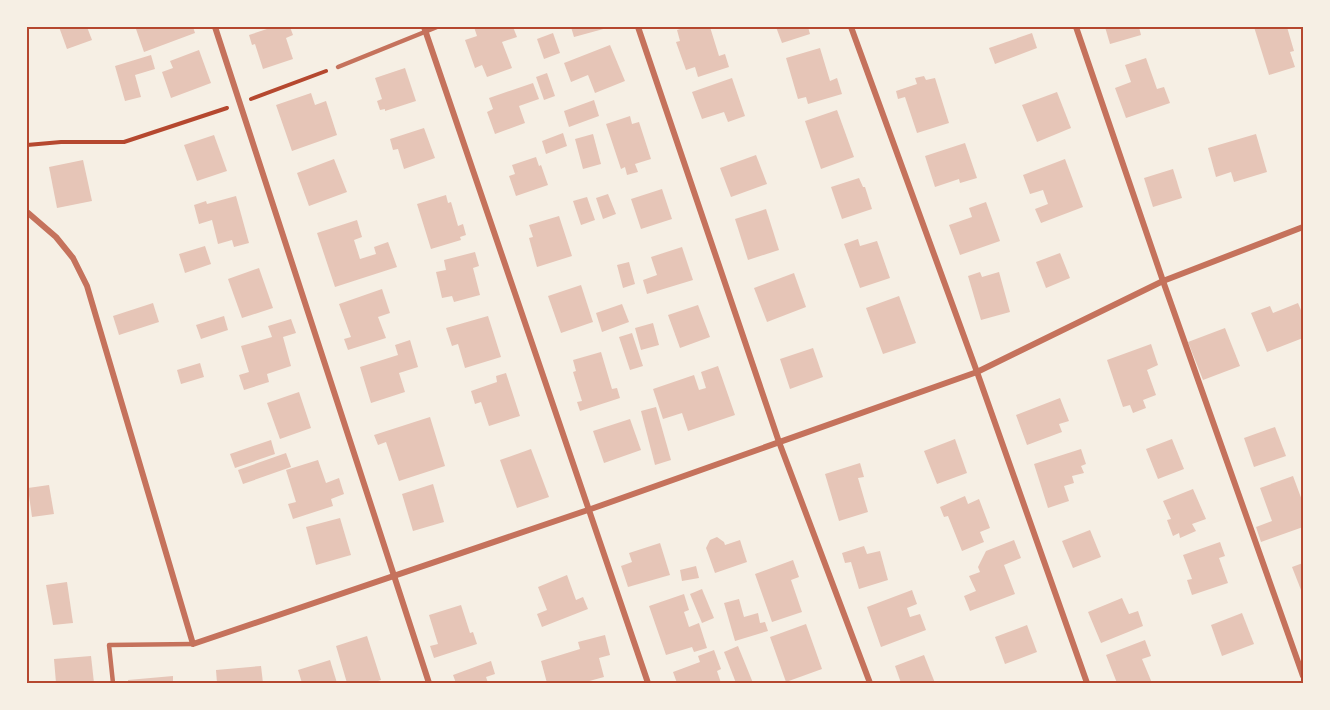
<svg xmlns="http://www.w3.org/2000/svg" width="1330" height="710" viewBox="0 0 1330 710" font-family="Rubik,sans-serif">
	<rect width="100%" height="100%" fill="#f6efe4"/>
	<g fill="#e6c5b7">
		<polygon points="59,27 87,27 92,40 67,49"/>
		<polygon points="143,27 193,27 195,33 144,52 136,29"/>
		<polygon points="273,27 290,27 293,35 286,38 293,59 263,69 255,44 252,45 249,35"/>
		<polygon points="474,27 513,27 517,37 502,42 512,68 487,77 482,65 475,68 465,40 477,36"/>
		<polygon points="571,27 607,27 607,28 574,37"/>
		<polygon points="686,27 710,27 719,56 725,54 729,67 698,77 695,67 686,70 676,42 680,41 677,30"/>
		<polygon points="776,27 808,27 810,34 782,43"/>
		<polygon points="1105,27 1139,27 1141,35 1110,44"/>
		<polygon points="1254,27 1287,27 1294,51 1290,52 1295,67 1269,75"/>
		<polygon points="553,33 560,53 544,59 537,39"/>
		<polygon points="1032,33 1037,48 995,64 989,48"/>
		<polygon points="610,45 625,81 595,93 588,75 571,82 564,63"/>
		<polygon points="820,48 830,81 837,78 842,94 808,104 806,97 798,99 786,58"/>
		<polygon points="199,50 211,83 171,98 162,72 173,68 170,61"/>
		<polygon points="151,55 155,69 135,75 141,97 125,101 115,66"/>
		<polygon points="1146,58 1157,89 1164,87 1170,103 1126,118 1115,88 1131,82 1125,65"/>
		<polygon points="405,68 416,101 385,111 385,109 380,110 377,101 382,99 375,78"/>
		<polygon points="547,73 555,96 544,100 536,77"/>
		<polygon points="924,76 926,80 935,78 949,123 917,133 905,97 898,99 896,91 917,84 915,78"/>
		<polygon points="732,78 745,116 728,122 724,112 702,119 692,92"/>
		<polygon points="533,83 539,99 519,106 525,123 495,134 487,112 493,109 489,98"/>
		<polygon points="1057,92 1071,128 1037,142 1022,105"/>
		<polygon points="311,93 315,105 326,101 337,135 292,151 276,105"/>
		<polygon points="594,100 599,116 569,127 564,111"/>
		<polygon points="837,110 854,157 821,169 805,121"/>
		<polygon points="630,116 632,124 639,122 651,159 635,164 638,172 627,175 625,167 621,169 606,124"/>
		<polygon points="424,128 435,158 404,169 398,149 393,150 390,139"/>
		<polygon points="563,133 567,146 546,154 542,141"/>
		<polygon points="593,134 601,164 583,169 575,139"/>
		<polygon points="1256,134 1267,172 1234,182 1231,172 1216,177 1208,148"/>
		<polygon points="214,135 227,171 197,181 184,145"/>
		<polygon points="965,143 977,178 960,183 959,179 935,187 925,156"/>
		<polygon points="756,155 767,184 731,197 720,168"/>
		<polygon points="536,157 539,166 541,165 548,185 516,196 509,176 515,174 512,165"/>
		<polygon points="334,159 347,192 309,206 297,173"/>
		<polygon points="1065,159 1083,207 1041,223 1035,209 1048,204 1043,190 1030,194 1023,175"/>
		<polygon points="83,160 92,201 57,208 49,167"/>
		<polygon points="1173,169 1182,198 1153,207 1144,178"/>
		<polygon points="859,178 863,187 865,187 872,209 842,219 831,187"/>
		<polygon points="662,189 672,219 641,229 631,199"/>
		<polygon points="608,194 616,214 603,219 596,198"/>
		<polygon points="446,195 448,203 451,202 458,226 463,224 466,235 460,237 461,240 431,249 417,204"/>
		<polygon points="236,196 249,243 234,247 232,240 218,244 212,220 199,224 194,205 206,201 207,204"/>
		<polygon points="587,197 595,220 581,225 573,201"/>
		<polygon points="986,202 1000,241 960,255 949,225 972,217 969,208"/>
		<polygon points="766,209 779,250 748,260 735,219"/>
		<polygon points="559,216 572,256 537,267 529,238 533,237 529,225"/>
		<polygon points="357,220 362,237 354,240 360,259 376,254 374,247 388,242 397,267 335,287 317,233"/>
		<polygon points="858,239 860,246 877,241 890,278 860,288 844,244"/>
		<polygon points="205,246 211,264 185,273 179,254"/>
		<polygon points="682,247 693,280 647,294 643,280 657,275 651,257"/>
		<polygon points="475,252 479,266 473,268 480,295 454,302 452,296 442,298 436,272 446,270 444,260"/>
		<polygon points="1060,253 1070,278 1046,288 1036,262"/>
		<polygon points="629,262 635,284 623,288 617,265"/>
		<polygon points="259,268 273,308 242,318 228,279"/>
		<polygon points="980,272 982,277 999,272 1010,312 981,320 968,276"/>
		<polygon points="794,273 806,307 767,322 754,288"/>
		<polygon points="581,285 593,322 561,333 548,296"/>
		<polygon points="382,289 390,313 378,317 386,338 348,350 344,339 351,337 339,304"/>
		<polygon points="899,296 916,343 883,354 866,308"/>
		<polygon points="153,303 159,322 119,335 113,316"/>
		<polygon points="1298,303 1303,315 1303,338 1267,352 1251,313 1270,306 1273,313"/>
		<polygon points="622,304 629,322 602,332 596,313"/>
		<polygon points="698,305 710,337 680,348 668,315"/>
		<polygon points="224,316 228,330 201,339 196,325"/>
		<polygon points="488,316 501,357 465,368 458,344 452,346 446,328"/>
		<polygon points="291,319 296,333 283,337 291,366 267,374 269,382 244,390 239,375 249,372 241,346 272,337 268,326"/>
		<polygon points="653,323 659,345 641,350 635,328"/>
		<polygon points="1225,328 1240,366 1203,380 1188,342"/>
		<polygon points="632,333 643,366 630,370 619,337"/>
		<polygon points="410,340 418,367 399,373 405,392 371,403 360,367 398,355 395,345"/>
		<polygon points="1151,344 1158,365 1147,370 1156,395 1143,400 1146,408 1133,413 1130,405 1123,407 1107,360"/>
		<polygon points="813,348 823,377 790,389 780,359"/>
		<polygon points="601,352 612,389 617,388 620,398 580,411 577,402 582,401 573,372 576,371 573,360"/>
		<polygon points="200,363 204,377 181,384 177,370"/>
		<polygon points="718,366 735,415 688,431 682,413 663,419 653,389 694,375 699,390 706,388 701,372"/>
		<polygon points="506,373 520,416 489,426 481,402 475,404 471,391 497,382 496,376"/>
		<polygon points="299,392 311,428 280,439 267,403"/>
		<polygon points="1060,398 1069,421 1059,424 1062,432 1027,445 1016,415"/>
		<polygon points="656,407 671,460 655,465 641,411"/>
		<polygon points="430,417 445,466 399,481 386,442 378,445 374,435"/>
		<polygon points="630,419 641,450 604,463 593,431"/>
		<polygon points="1275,427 1286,456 1254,467 1244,438"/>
		<polygon points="955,439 967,473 937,484 924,451"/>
		<polygon points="1172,439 1184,469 1158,479 1146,449"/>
		<polygon points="271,440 275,454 235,468 230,454"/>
		<polygon points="531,449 549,497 517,508 500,460"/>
		<polygon points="1081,449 1086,464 1081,466 1084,473 1072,476 1074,483 1064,486 1069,501 1048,508 1034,464"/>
		<polygon points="286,453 291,467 243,484 238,470"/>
		<polygon points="318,460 326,483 339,478 344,494 331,499 333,506 293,519 288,504 296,502 286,470"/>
		<polygon points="860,463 864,477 858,478 868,512 839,521 825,474"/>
		<polygon points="1293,476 1303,503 1303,527 1261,542 1256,527 1272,521 1260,488"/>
		<polygon points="433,484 444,522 413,531 402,494"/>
		<polygon points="49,485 54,514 32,517 28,488"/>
		<polygon points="1193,489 1206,519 1192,524 1196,531 1180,538 1179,533 1173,536 1167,520 1171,519 1163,501"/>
		<polygon points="965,496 968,504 979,499 990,528 980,532 984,542 962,551 948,516 944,517 940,507"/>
		<polygon points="340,518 351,555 316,565 306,527"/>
		<polygon points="1090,530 1101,557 1073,568 1062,541"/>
		<polygon points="717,537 724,542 725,545 740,540 747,562 715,573 706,548 710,540"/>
		<polygon points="1014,540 1021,558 1004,565 1015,594 970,611 964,596 976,591 969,576 980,572 978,567 986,551"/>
		<polygon points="1220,542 1225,556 1219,558 1228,583 1192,595 1187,580 1192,579 1183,555"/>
		<polygon points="660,543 670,575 628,587 621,566 632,562 629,553"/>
		<polygon points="864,546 867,554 880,551 888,580 859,589 851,562 845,563 842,553"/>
		<polygon points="793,560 799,577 791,580 802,612 772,622 755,574"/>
		<polygon points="1303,563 1303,595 1292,567"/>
		<polygon points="696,566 699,578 682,581 680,570"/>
		<polygon points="567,575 576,600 583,597 588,609 542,627 537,614 547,610 538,587"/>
		<polygon points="67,582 73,623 53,625 46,585"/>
		<polygon points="702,589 714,618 702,623 690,594"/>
		<polygon points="912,590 917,604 907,608 910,617 920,614 926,630 881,647 867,607"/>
		<polygon points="684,594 689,610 684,612 689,627 699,623 707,648 694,652 692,647 666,655 649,606"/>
		<polygon points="1122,598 1129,614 1138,611 1143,626 1101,643 1088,612"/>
		<polygon points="739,599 744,617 758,613 760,623 765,622 768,631 735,641 724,603"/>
		<polygon points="461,605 470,633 473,632 477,644 434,658 430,646 438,644 429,615"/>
		<polygon points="1242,613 1254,644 1222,656 1211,625"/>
		<polygon points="806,624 822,669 786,682 770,637"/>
		<polygon points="1027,625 1037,652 1005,664 995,637"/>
		<polygon points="605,635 610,655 599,658 604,677 582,683 547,683 541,661 580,649 578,642"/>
		<polygon points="367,636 381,680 372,683 358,683 357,681 347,683 336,646"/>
		<polygon points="1145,640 1151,656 1142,659 1152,683 1117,683 1106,655"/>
		<polygon points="738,646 753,683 736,683 724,652"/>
		<polygon points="714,650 721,669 717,671 721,683 677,683 673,672 700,662 698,656"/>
		<polygon points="924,655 935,683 901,683 895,666"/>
		<polygon points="91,656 94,683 56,683 54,659"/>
		<polygon points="330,660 337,683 302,683 298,670"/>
		<polygon points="491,661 495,674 486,677 488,683 456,683 453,675"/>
		<polygon points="261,666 263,683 217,683 216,670"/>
		<polygon points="173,676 173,683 128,683 128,680"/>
	</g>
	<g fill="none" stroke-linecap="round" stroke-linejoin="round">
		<g stroke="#b5482f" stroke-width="4">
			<polyline points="251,99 326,71"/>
			<polyline points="27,145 61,142 124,142 227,108"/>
		</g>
		<g stroke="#c5725c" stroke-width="4.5">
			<polyline points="338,67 437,27"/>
			<polyline points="113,683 109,645 193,644"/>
		</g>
		<g stroke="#c5725c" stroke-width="6">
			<polyline points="215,27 429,683"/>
			<polyline points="424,27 648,683"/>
			<polyline points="638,27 779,442 870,683"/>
			<polyline points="851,27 977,372 1087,683"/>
			<polyline points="1076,27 1163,281 1303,676"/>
			<polyline points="27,212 56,237 73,258 87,286 193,644 588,510 977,372 1163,281 1303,227"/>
		</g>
	</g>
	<rect width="1330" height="710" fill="none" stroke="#f6efe4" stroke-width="57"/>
	<rect x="28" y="28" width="1274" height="654" fill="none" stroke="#b5482f" stroke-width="2"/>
</svg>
